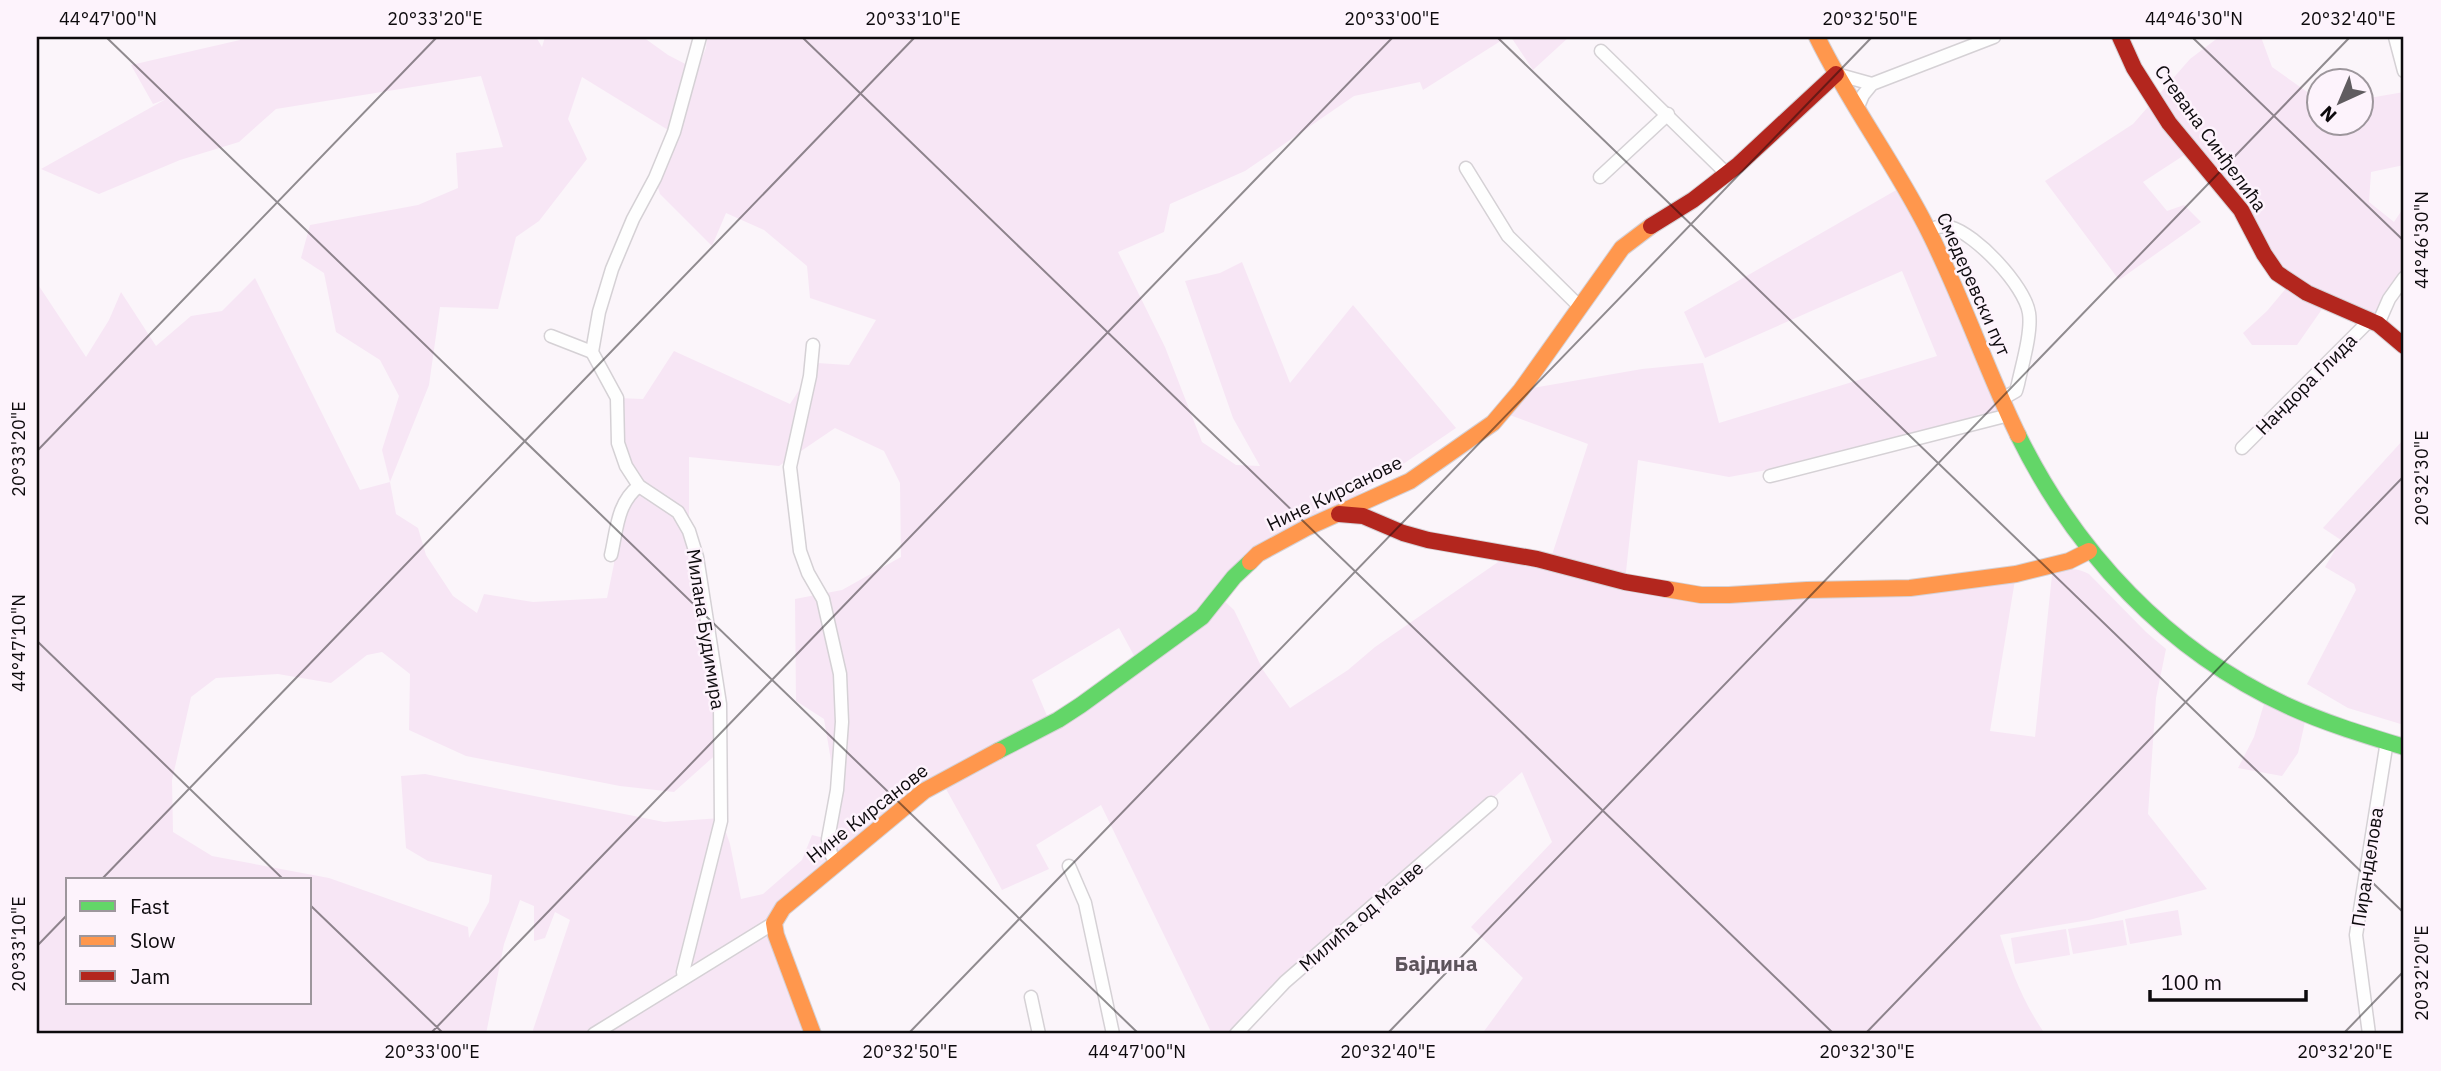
<svg xmlns="http://www.w3.org/2000/svg" width="2441" height="1071" viewBox="0 0 2441 1071" font-family="'IBM Plex Sans',sans-serif">
	<rect width="100%" height="100%" fill="#fbf5fa"/>
	<g fill="#f7e6f5" fill-rule="evenodd">
		<path d="M240,37H536L542,47L545,37H643L668,55L697,70L706,48L707,37H1507L1423,90L1420,82L1354,96L1245,171L1170,204L1164,232L1118,252L1165,347L1202,442L1236,465L1260,466L1233,418L1185,281L1220,273L1242,262L1290,383L1353,305L1456,428L1290,541L1258,554L1220,597L1234,610L1263,670L1290,708L1348,670L1375,647L1501,560L1551,558L1588,444L1507,414L1521,390L1642,369L1703,363L1719,423L1937,356L1902,271L1705,358L1684,312L1905,185L2009,415L1770,476L1767,470L1729,477L1638,460L1625,581L1729,595L2016,574L1990,731L2035,737L2052,575C2066,569 2075,566 2089,574L2146,632L2166,649L2156,698L2148,814L2207,889L2089,920L2000,935C2012,973 2023,1002 2045,1034H1482L1523,978L1471,927L1552,842L1522,772L1350,927L1236,1034H1212L1101,805L1036,845L1049,869L1002,890L941,780L774,923L813,1034H534L533,1030L570,920L555,912L545,938L534,941V906L520,900L504,944L486,1034L115,1032L113,1034H37V283L86,357L109,320L121,292L156,346L191,316L222,311L255,278L360,490L390,482L382,450L399,396L380,360L336,332L324,273L301,258L310,225L418,205L458,188L456,153L503,147L481,76L276,109L239,142L180,160L99,194L41,169L166,99L153,104L131,65L240,40ZM582,77L673,133L655,178L660,194L712,246L726,213L764,230L807,266L810,298L876,320L849,365L817,363L790,404L674,351L643,399L617,398L626,466L639,486L623,503L614,542V564L607,598L533,602L484,594L477,613L453,596L426,555L418,528L396,514L390,482L429,385L440,307L498,309L516,237L539,221L587,159L568,119ZM835,428L884,451L900,483L901,557L842,590L795,599L796,701L824,719L836,790L828,839L812,835L802,860L763,894L741,899L730,844L721,818L664,822L425,774L401,776L406,848L428,861L492,875L489,902L469,938L468,927L329,878L212,856L173,832L172,780L191,697L216,678L278,674L331,683L367,655L382,652L410,674L409,730L466,756L620,786L674,792L721,750L689,531V457L779,466ZM1119,628L1138,663L1050,723L1032,680ZM68,880H310V1003H68Z"/>
		<polygon points="1511,37 1569,37 1533,70"/>
		<polygon points="2219,37 2261,37 2272,67 2310,94 2318,94 2318,122 2360,122 2361,96 2375,97 2404,92 2404,165 2371,172 2369,202 2394,222 2404,207 2404,278 2378,324 2327,302 2297,345 2252,345 2243,333 2267,311 2294,279 2281,268 2192,150 2143,182 2167,211 2184,205 2201,222 2119,280 2045,181 2133,124 2190,59"/>
		<polygon points="2404,439 2404,725 2348,708 2307,684 2356,590 2354,584 2325,567 2341,540 2323,528"/>
		<polygon points="2264,704 2305,722 2298,753 2282,776 2238,768 2254,737"/>
		<polygon points="2178,910 2182,935 2130,944 2125,919"/>
		<polygon points="2123,920 2127,945 2073,954 2068,929"/>
		<polygon points="2066,929 2070,955 2015,964 2011,938"/>
	</g>
	<g fill="none" stroke-linecap="round" stroke-linejoin="round">
		<defs>
			<g id="street">
				<polyline points="2395,37 2404,71"/>
				<polyline points="1601,51 1727,174"/>
				<polyline points="1836,74 1872,84"/>
				<polyline points="1857,109 1863,95 1872,84 1994,37"/>
				<polyline points="1466,168 1508,236 1580,307"/>
				<polyline points="1600,177 1668,114"/>
				<path d="M1929,230C1936,227 1942,225 1950,227C1976,234 2025,286 2029,313C2032,332 2022,365 2018,384L2016,391L2002,399"/>
				<polyline points="2378,324 2389,299 2404,278"/>
				<polyline points="551,336 592,352"/>
				<polyline points="813,345 810,376 790,467 800,551 808,573 823,599 840,674 842,722 837,790 828,839 831,854 836,863"/>
				<polyline points="2242,448 2370,320"/>
				<polyline points="1770,476 2009,415"/>
				<path d="M611,555C617,529 617,503 639,486"/>
				<polyline points="1069,866 1085,903 1113,1034"/>
				<polyline points="684,978 683,972 721,821 720,704 697,557 689,531 678,512 639,486 626,466 618,443 617,398 592,352 599,312 612,269 633,219 655,178 674,132 700,37"/>
				<polyline points="1031,997 1039,1034"/>
				<polyline points="594,1034 774,923"/>
				<polyline points="1236,1034 1285,982 1491,803"/>
				<polyline points="2369,1034 2356,935 2387,741"/>
			</g>
			<g id="fast">
				<path d="M2018,435C2076,553 2168,651 2288,706C2325,723 2365,735 2404,747"/>
				<polyline points="998,751 1058,720 1081,705 1202,617 1234,577 1250,562"/>
			</g>
			<g id="slow">
				<path d="M1817,37C1849,103 1893,161 1926,226C1961,294 1985,367 2018,435"/>
				<polyline points="1250,562 1258,554 1306,528 1410,481 1493,423 1521,390 1622,248 1651,226"/>
				<polyline points="1666,589 1701,595 1729,595 1807,590 1910,588 2016,574 2069,561 2089,551"/>
				<polyline points="813,1034 776,935 774,923 783,908 924,791 998,751"/>
			</g>
			<g id="jam">
				<polyline points="2120,37 2134,68 2169,123 2241,210 2264,254 2277,273 2307,293 2378,324 2404,346"/>
				<polyline points="1651,226 1693,200 1738,165 1836,74"/>
				<polyline points="1339,514 1363,516 1403,533 1428,540 1537,559 1625,582 1666,589"/>
			</g>
		</defs>
		<use href="#street" stroke="#d5d1d5" stroke-width="15"/>
		<use href="#fast" stroke="#d5d1d5" stroke-width="18"/>
		<use href="#slow" stroke="#d5d1d5" stroke-width="18"/>
		<use href="#jam" stroke="#d5d1d5" stroke-width="18"/>
		<use href="#street" stroke="#fefefe" stroke-width="12"/>
		<use href="#fast" stroke="#63d668" stroke-width="16"/>
		<use href="#slow" stroke="#ff974d" stroke-width="16"/>
		<use href="#jam" stroke="#b3261e" stroke-width="16"/>
	</g>
	<path fill="none" stroke="#0d0a0d" stroke-width="2" stroke-opacity="0.45" d="M106,37L1139,1034M802,37L1834,1034M1497,37L2404,913M2192,37L2404,241M37,451L437,37M37,641L284,880M101,880L915,37M310,905L444,1034M37,946L68,914M430,1034L1393,37M908,1034L1872,37M1387,1034L2350,37M1865,1034L2404,476M2343,1034L2404,971"/>
	<g text-anchor="middle" stroke-width="5" stroke-linejoin="round" paint-order="stroke">
		<g font-size="19" fill="#0d0a0d" stroke="#fdf3fc">
			<text transform="translate(2211 138) rotate(54)" y="7">Стевана Синђелића</text>
			<text transform="translate(1974 284) rotate(66)" y="7">Смедеревски пут</text>
			<text transform="translate(2306 384) rotate(-45)" y="7">Нандора Глида</text>
			<text transform="translate(1334 493) rotate(-26)" y="7">Нине Кирсанове</text>
			<text transform="translate(706 629) rotate(81)" y="7">Милана Будимира</text>
			<text transform="translate(867 813) rotate(-38)" y="7">Нине Кирсанове</text>
			<text transform="translate(2367 867) rotate(-81)" y="7">Пиранделова</text>
			<text transform="translate(1361 916) rotate(-41)" y="7">Милића од Мачве</text>
		</g>
		<g font-size="21" font-weight="bold" fill="#5c545b" stroke="#fdf3fc">
			<text x="1436" y="971">Бајдина</text>
		</g>
	</g>
	<rect width="2441" height="1071" fill="none" stroke="#fdf3fc" stroke-width="77"/>
	<rect x="66" y="878" width="245" height="126" fill="#fdf3fc" stroke="#9d969c" stroke-width="2"/>
	<rect x="80" y="901" width="35" height="10" fill="#63d668" stroke="#9d969c" stroke-width="2"/>
	<text x="130" y="914" font-size="21" fill="#0d0a0d">Fast</text>
	<rect x="80" y="936" width="35" height="10" fill="#ff974d" stroke="#9d969c" stroke-width="2"/>
	<text x="130" y="948" font-size="21" fill="#0d0a0d">Slow</text>
	<rect x="80" y="971" width="35" height="10" fill="#b3261e" stroke="#9d969c" stroke-width="2"/>
	<text x="130" y="984" font-size="21" fill="#0d0a0d">Jam</text>
	<g transform="translate(2340 102) rotate(224)"><circle r="33" fill="#fdf3fc" stroke="#9d969c" stroke-width="2"/>
	<path d="M0-5L12 26L0 18L-12 26Z" fill="#605c60"/>
	<text y="-10" font-size="19" font-weight="bold" text-anchor="middle" fill="#0d0a0d">N</text>
	</g>
	<path d="M2150 990v10h156v-10" fill="none" stroke="#0d0a0d" stroke-width="3.5"/>
	<text x="2161" y="990" font-size="21" fill="#0d0a0d" stroke="#fdf3fc" stroke-width="5" paint-order="stroke">100 m</text>
	<rect x="38" y="38" width="2364" height="994" fill="none" stroke="#0d0a0d" stroke-width="2.5"/>
	<g font-size="18" text-anchor="middle" fill="#0d0a0d">
		<text x="108" y="25">44°47'00"N</text>
		<text x="435" y="25">20°33'20"E</text>
		<text x="913" y="25">20°33'10"E</text>
		<text x="1392" y="25">20°33'00"E</text>
		<text x="1870" y="25">20°32'50"E</text>
		<text x="2194" y="25">44°46'30"N</text>
		<text x="2348" y="25">20°32'40"E</text>
		<text transform="translate(2422 240) rotate(-90)" y="6">44°46'30"N</text>
		<text transform="translate(19 449) rotate(-90)" y="6">20°33'20"E</text>
		<text transform="translate(2422 478) rotate(-90)" y="6">20°32'30"E</text>
		<text transform="translate(19 643) rotate(-90)" y="6">44°47'10"N</text>
		<text transform="translate(19 944) rotate(-90)" y="6">20°33'10"E</text>
		<text transform="translate(2422 973) rotate(-90)" y="6">20°32'20"E</text>
		<text x="432" y="1058">20°33'00"E</text>
		<text x="910" y="1058">20°32'50"E</text>
		<text x="1137" y="1058">44°47'00"N</text>
		<text x="1388" y="1058">20°32'40"E</text>
		<text x="1867" y="1058">20°32'30"E</text>
		<text x="2345" y="1058">20°32'20"E</text>
	</g>
</svg>
